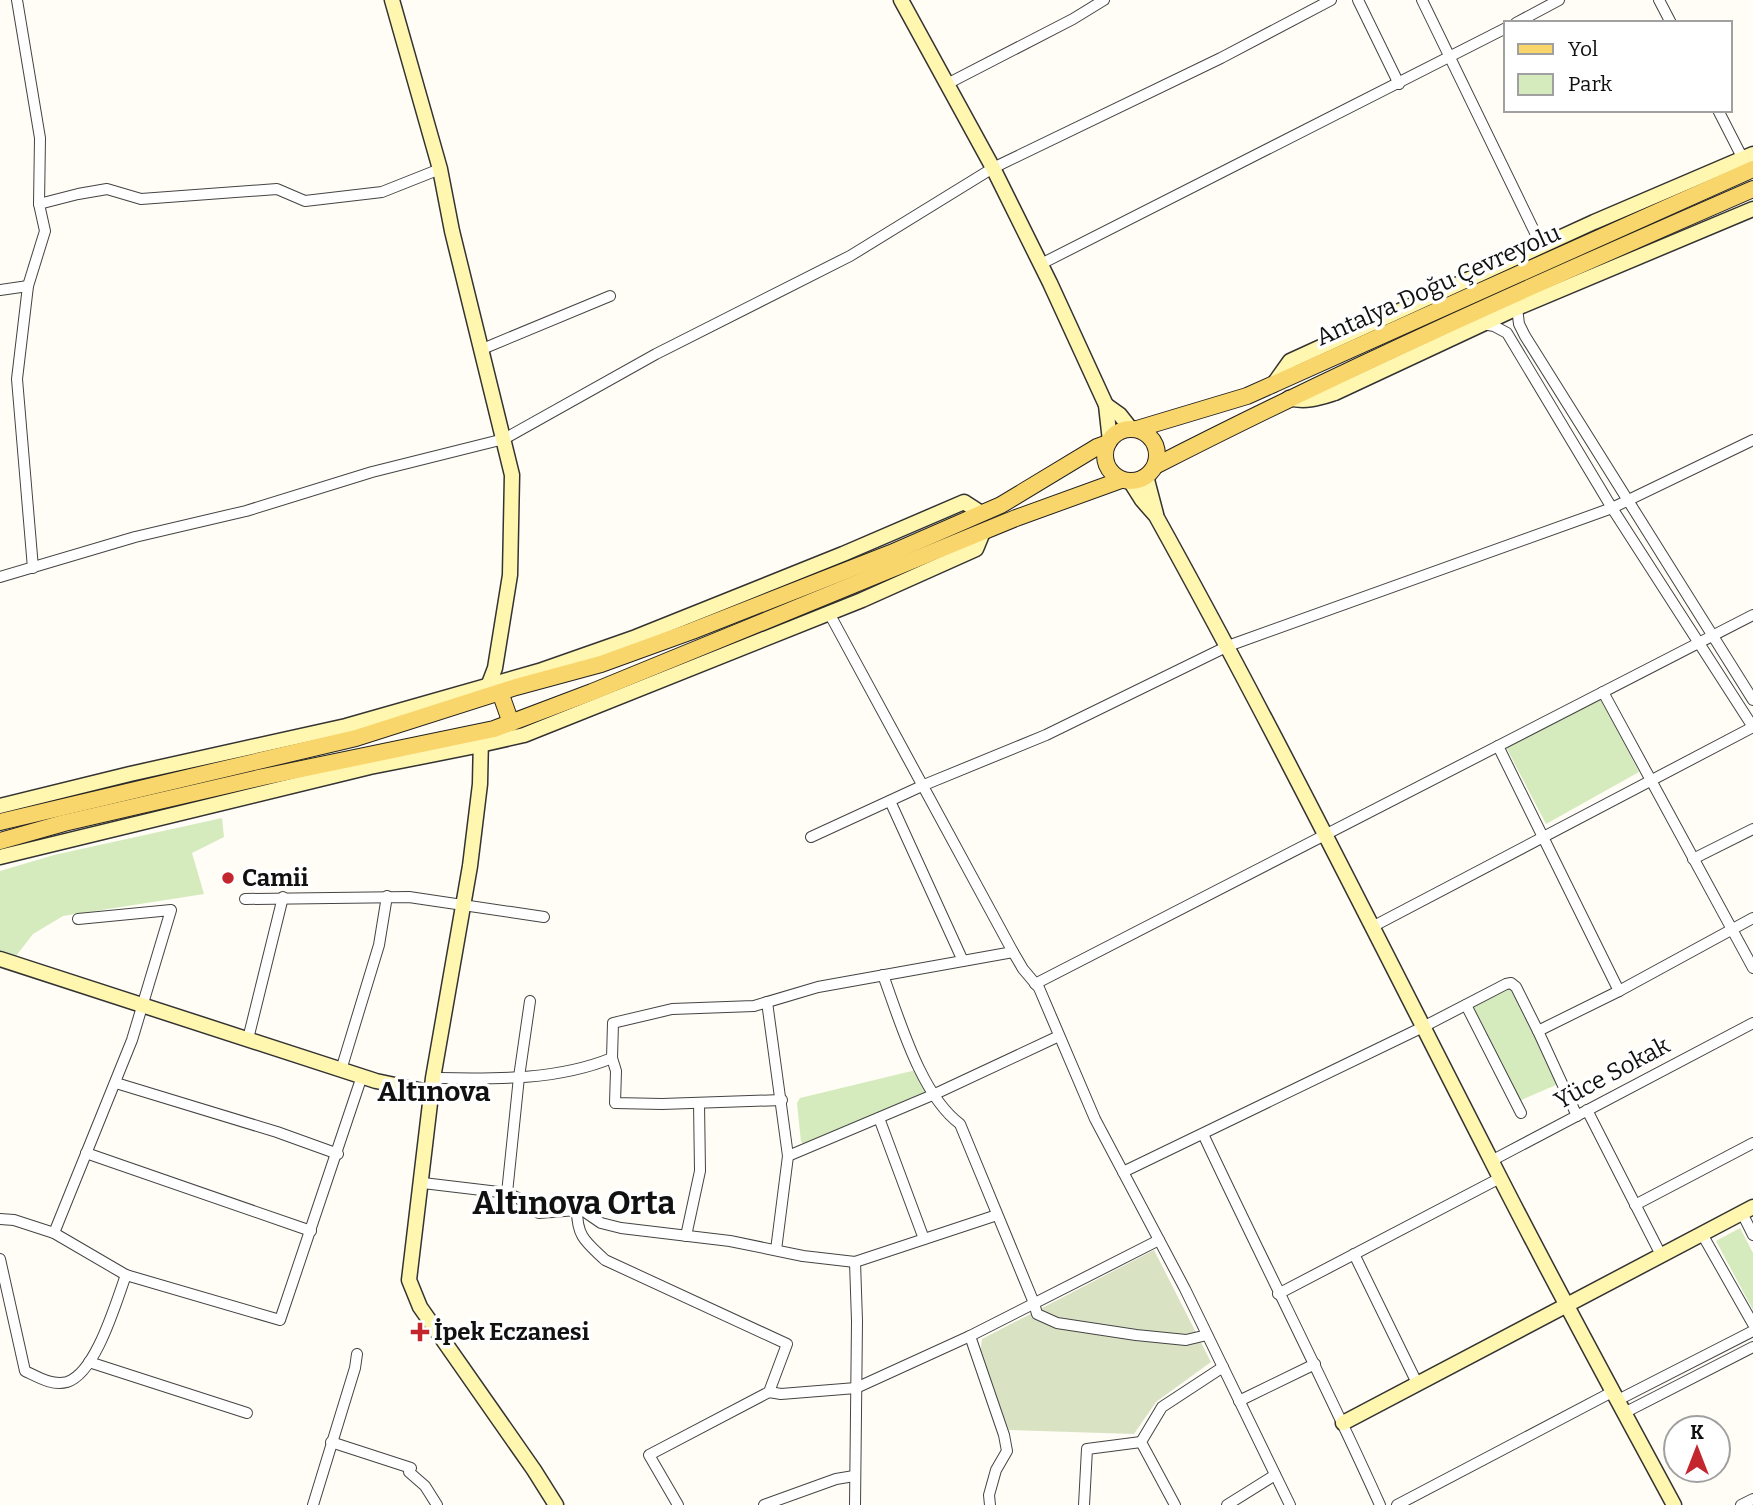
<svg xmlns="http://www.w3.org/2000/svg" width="1753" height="1505" viewBox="0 0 1753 1505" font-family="Bitter,serif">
	<rect width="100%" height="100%" fill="#fffdf5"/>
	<g fill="#d5ebbd">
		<polygon points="1601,699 1639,772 1546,824 1506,747"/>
		<polygon points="222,818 224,837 192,853 204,894 63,916 33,934 16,956 0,953 0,871 54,855"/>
		<polygon points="1511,987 1559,1081 1556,1085 1519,1101 1472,1007"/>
		<polygon points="916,1070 927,1092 804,1144 801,1142 797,1103 800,1098"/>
		<polygon points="1740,1228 1753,1253 1753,1310 1716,1241"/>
	</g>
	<polygon fill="#d9e3c4" points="1154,1250 1211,1362 1156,1402 1134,1434 1009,1430 980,1354 982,1339"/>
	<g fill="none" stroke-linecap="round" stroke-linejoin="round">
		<defs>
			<g id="street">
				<polyline points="17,0 40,138 39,204 45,231 28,286 17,379 33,568"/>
				<polyline points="1358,0 1399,84"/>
				<polyline points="1422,0 1542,247"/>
				<polyline points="1659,0 1671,23"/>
				<polyline points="1516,23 1559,0"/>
				<polyline points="947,84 1073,19 1104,0"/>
				<polyline points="1718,110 1743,159"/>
				<polyline points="39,204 78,194 107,189 141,199 277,189 305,201 382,192 440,169"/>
				<polyline points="1041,264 1506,28"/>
				<polyline points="0,290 28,286"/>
				<polyline points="1517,308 1519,324 1525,336 1753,700"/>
				<polyline points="1483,324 1494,326 1507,333 1612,508 1753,727"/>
				<polyline points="480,350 610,296"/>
				<polyline points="0,577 135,537 246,511 372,472 504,439 656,354 850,256 993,168 1221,58 1331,0"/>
				<polyline points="829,613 1013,952"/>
				<polyline points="1603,692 1753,968"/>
				<polyline points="1498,746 1619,991"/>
				<polyline points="890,801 963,961"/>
				<polyline points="811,837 924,785 1046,735 1228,646 1612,508 1753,440"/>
				<polyline points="1693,859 1753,829"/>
				<polyline points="245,899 409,897 544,917"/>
				<polyline points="1372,927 1753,727"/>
				<path d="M883,975C900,1021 921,1095 960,1124L1034,1303L1037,1314L1057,1323L1136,1335L1186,1340L1207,1335"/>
				<polyline points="1035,984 1753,615"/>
				<polyline points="767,1002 788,1156 776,1250"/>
				<polyline points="1466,1005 1521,1113"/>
				<polyline points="248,1039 283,897"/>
				<polyline points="612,1058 616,1071 615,1103 662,1104 782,1100"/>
				<polyline points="341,1070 379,945 387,896"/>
				<path d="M433,1078C492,1079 556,1081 612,1058L613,1023L672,1009L754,1006L818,987L1013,952L1023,969L1039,988L1095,1119L1185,1289L1290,1505"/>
				<polyline points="116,1083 277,1132 338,1154"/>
				<polyline points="1587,1110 1661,1255"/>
				<polyline points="1577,1116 1538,1031 1619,991 1753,918"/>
				<polyline points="879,1118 924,1239"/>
				<path d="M1203,1134C1261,1258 1324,1380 1380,1505"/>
				<polyline points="86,1153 311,1231"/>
				<polyline points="788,1156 935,1094 1059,1036"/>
				<polyline points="1491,1161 1753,1023"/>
				<polyline points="1123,1172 1423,1027 1506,984 1511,983 1516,987 1538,1031"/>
				<polyline points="423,1183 507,1193 518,1198 539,1213 577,1210 585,1212 601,1223 621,1228 730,1241 803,1256 855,1262 997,1215"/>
				<polyline points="507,1193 519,1077 530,1001"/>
				<polyline points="1635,1205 1753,1143"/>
				<path d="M577,1210C577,1237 586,1242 605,1260L787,1344L769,1392"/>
				<polyline points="1742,1213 1753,1235"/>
				<polyline points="0,1219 14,1220 54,1233 126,1275 280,1320 362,1076"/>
				<polyline points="54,1233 132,1040 171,910 78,919"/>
				<polyline points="1702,1234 1753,1324"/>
				<polyline points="686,1236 700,1171 699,1103"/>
				<polyline points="1354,1254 1417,1383"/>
				<path d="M0,1259L25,1371C38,1377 52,1386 67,1382C96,1373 116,1302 126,1275"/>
				<polyline points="1278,1294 1500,1178"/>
				<polyline points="89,1362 247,1413"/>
				<polyline points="1618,1400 1753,1331"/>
				<polyline points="1239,1401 1315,1364"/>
				<polyline points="1624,1413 1753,1347"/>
				<polyline points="331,1442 411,1468"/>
				<polyline points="409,1472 425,1486 437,1505"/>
				<polyline points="313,1505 355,1368 357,1354"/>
				<polyline points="678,1505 649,1455 769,1392 781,1394 856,1388 970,1336"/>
				<polyline points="764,1505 836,1479 854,1476"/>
				<polyline points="855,1505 857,1321 855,1262"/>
				<polyline points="990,1505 989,1495 996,1470 1007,1451 1004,1435 970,1336 1159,1240"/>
				<polyline points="1084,1505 1087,1449 1141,1442"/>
				<polyline points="1175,1505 1141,1442 1162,1407 1223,1367"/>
				<polyline points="1227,1505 1275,1475"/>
				<polyline points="1397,1505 1614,1391"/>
				<polyline points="1741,1505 1753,1499"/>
			</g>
			<g id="secondary">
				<polyline points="392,0 440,169 452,231 512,475 510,575 495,668 487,689"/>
				<polyline points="901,0 993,168 1050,283 1106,405 1110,441"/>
				<polyline points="1273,385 1290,361 1594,222 1753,154"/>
				<path d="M1289,398C1305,403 1319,398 1335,393L1517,308L1753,209"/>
				<polyline points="1106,405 1120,415 1131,429"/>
				<polyline points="1146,476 1156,514"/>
				<path d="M1130,481L1142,500L1156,516C1273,727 1380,943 1490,1158C1549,1275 1612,1390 1674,1505"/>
				<polyline points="481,737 480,784 470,866 433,1078 409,1280 420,1307 534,1470 556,1505"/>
				<polyline points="0,806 130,774 346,726 539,671 636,637 711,607 843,554 964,502 981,513"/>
				<polyline points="0,857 370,767 471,747 524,735 862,600 976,549 983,532"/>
				<polyline points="0,959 376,1081 433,1093"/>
				<polyline points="1343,1423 1753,1207"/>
			</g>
			<g id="primary">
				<polyline points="1137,429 1247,396 1753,169"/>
				<circle cx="1131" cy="455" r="26"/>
				<path d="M1155,466C1350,366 1551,277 1753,189"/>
				<polyline points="500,692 511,723"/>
				<polyline points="0,822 356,738 516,687 601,664 692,631 891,553 1001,505 1097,447 1108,443"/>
				<polyline points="0,841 64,823 263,777 494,729 592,692 1016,518 1121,480"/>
			</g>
		</defs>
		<use href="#street" stroke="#444" stroke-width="12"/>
		<use href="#secondary" stroke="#333" stroke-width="17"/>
		<use href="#primary" stroke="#222" stroke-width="18"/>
		<use href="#street" stroke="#fff" stroke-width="10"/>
		<use href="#secondary" stroke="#fff6b0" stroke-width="14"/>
		<use href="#primary" stroke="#f9d66b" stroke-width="16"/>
	</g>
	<g fill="#c4262e" stroke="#fff" stroke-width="2.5">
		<circle cx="228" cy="878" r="7"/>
		<path d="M416.5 1321.5h7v7h7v7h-7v7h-7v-7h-7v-7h7z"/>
	</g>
	<g text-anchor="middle" stroke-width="7" stroke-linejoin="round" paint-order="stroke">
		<g font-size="24" fill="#111" stroke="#fff">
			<text transform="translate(1438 285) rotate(-24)" y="8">Antalya Doğu Çevreyolu</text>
			<text transform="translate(1612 1073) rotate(-28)" y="8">Yüce Sokak</text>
		</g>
		<g font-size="24" font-weight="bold" fill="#111" stroke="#fff" text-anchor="start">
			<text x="242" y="886">Camii</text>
			<text x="434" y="1340">İpek Eczanesi</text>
		</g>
		<g font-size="28" font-weight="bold" fill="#111" stroke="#fff">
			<text x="434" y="1101">Altınova</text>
		</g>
		<g font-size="32" font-weight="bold" fill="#111" stroke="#fff">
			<text x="574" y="1214">Altınova Orta</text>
		</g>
	</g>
	<rect x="1504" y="21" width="228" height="91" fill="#ffffff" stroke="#a0a0a0" stroke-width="2"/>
	<rect x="1518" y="44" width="35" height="10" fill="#f9d66b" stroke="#a0a0a0" stroke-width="2"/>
	<text x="1568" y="56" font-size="21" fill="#111111">Yol</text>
	<rect x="1518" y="74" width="35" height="21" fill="#d5ebbd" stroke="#a0a0a0" stroke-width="2"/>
	<text x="1568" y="91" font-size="21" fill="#111111">Park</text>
	<g transform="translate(1697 1449)"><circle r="33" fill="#ffffff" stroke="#a0a0a0" stroke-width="2"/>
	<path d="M0-5L12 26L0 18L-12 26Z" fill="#c4262e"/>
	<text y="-10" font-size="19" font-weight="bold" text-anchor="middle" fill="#111111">K</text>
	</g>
</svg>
